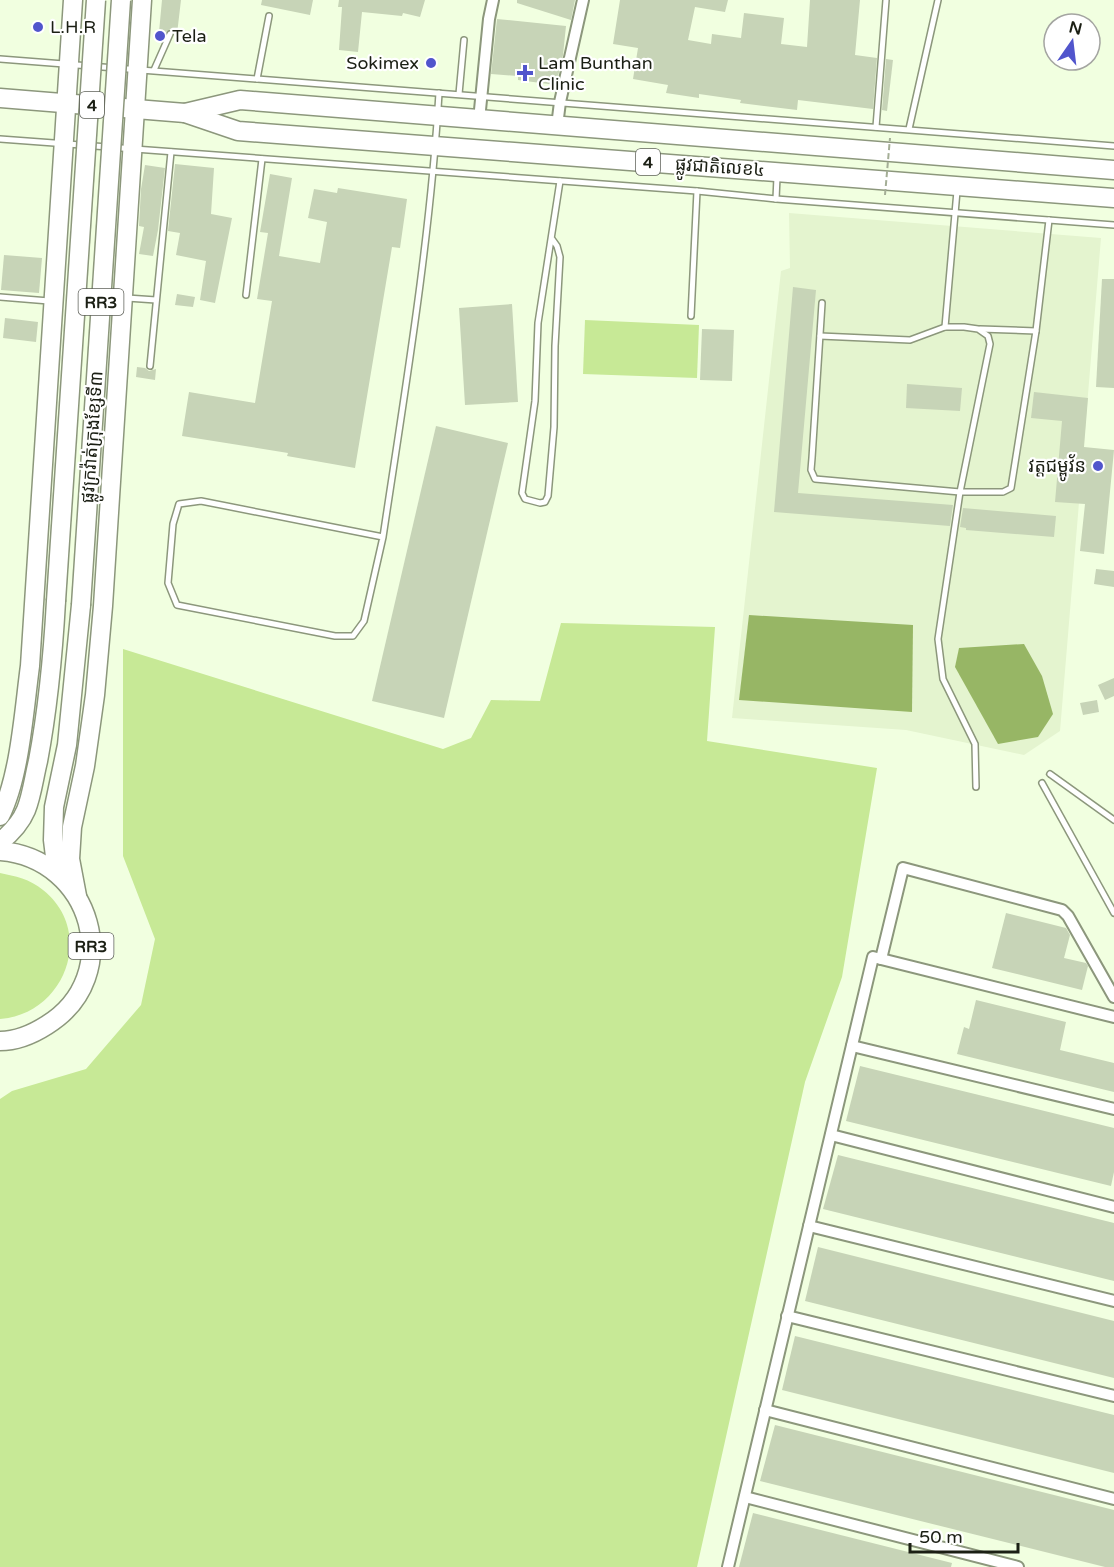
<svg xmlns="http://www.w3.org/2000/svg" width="1114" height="1567" viewBox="0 0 1114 1567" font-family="'Varela Round','Noto Sans Khmer',sans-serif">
	<rect width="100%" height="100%" fill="#f1ffe0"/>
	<polygon fill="#e4f4cf" points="789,213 1101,238 1060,731 1024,755 906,730 732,718 781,271 790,268"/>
	<g fill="#c7e996">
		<polygon points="585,320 699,325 697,378 583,374"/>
		<polygon points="561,623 715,627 707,741 877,768 842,977 805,1082 697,1567 0,1567 0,1099 12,1091 86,1069 141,1005 155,939 123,856 123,649 443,749 471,738 491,700 540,701"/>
		<path d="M0,873C15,876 30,879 43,890C96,932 65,1014 0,1019Z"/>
	</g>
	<g fill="#97b665">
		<polygon points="749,615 913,625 912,712 739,700"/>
		<polygon points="1024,644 1042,676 1053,714 1038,737 998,744 955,667 959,648"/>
	</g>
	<g fill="#c7d4b7">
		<polygon points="162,0 181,0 177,34 170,29 165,33 159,32"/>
		<polygon points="262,0 313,0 310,15 261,5"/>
		<polygon points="339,0 425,0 420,17 403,13 402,16 362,12 358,52 339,50 342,7 338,7"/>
		<polygon points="517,0 575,0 571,20 517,3"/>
		<polygon points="620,0 728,0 725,12 695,7 688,40 711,44 712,34 741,38 744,13 784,18 781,44 807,47 810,0 860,0 855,55 877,58 873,109 798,100 797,110 740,103 741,100 699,94 699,98 666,93 668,85 633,79 638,48 613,44"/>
		<polygon points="497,19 566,26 563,55 556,85 518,80 518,76 491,74"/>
		<polygon points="886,59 893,60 887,111 882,110"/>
		<polygon points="175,164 214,168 211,214 232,218 215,303 200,300 206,261 176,255 180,233 168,231"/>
		<polygon points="145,165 165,168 158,230 153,256 139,254 144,227 139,226 141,189"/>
		<polygon points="270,174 292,178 279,256 320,263 327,222 308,218 314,189 337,193 338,188 407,199 400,248 392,247 355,468 287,456 288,453 182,436 189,392 255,403 272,301 257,299 268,233 260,232"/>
		<polygon points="4,255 42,258 39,293 1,290"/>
		<polygon points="1102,279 1114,279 1114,388 1096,387"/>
		<polygon points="793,287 816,290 798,493 953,505 950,526 774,512"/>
		<polygon points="177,294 195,297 193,307 175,305"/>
		<polygon points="512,304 518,402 465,405 459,308"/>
		<polygon points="5,318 38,322 36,342 3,338"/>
		<polygon points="702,329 734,330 732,381 700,380"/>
		<polygon points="137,367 145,368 149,371 156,369 155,380 136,377"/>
		<polygon points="907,384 962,388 960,411 906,408"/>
		<polygon points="1034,392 1088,398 1084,447 1114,450 1104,554 1080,551 1085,504 1055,502 1062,421 1031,418"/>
		<polygon points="436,426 508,443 444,718 372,701"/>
		<polygon points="963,508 1056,516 1054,537 966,530 966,528 960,527"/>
		<polygon points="1096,569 1114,571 1114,587 1094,584"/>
		<polygon points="1114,678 1114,696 1105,700 1098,685"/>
		<polygon points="1097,700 1099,712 1083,715 1080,703"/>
		<polygon points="1006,913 1066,928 1070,935 1064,958 1086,963 1088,966 1082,990 992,968"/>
		<polygon points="976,1000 1066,1022 1060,1050 1114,1063 1114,1092 957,1054 964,1027 969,1029"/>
		<polygon points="860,1066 1114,1128 1114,1172 1111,1186 846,1121"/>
		<polygon points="838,1155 1114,1223 1114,1281 823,1209"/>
		<polygon points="818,1247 1114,1321 1114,1378 805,1301"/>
		<polygon points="795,1336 1114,1415 1114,1473 782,1390"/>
		<polygon points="775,1425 1114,1510 1114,1567 1105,1567 760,1481"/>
		<polygon points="753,1513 952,1563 951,1567 739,1567"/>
	</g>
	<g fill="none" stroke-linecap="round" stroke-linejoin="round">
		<defs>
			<g id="service">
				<polyline points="0,59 1114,146"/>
				<polyline points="154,70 170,34"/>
				<polyline points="257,79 269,16"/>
				<polyline points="459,94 464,40"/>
				<polyline points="876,127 886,0"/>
				<polyline points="909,129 938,0"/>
				<polyline points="0,139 697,191 776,199 1114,225"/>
				<polyline points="776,199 777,177"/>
				<polyline points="552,239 557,246 560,257 555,346 554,427 548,496 545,502 540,503 525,499 522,493 535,401 538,323 560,181"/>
				<polyline points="246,295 262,159"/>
				<polyline points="0,297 49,301"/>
				<polyline points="127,298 156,300"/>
				<polyline points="822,303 812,458 811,470 815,479 960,492 1003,492 1011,488 1036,331 1049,220"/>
				<polyline points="691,316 697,191"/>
				<polyline points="945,327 957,191"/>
				<polyline points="980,329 1036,331"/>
				<polyline points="820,336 910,340 945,327 964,327 978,329 988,336 990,344 960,492 938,639 943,679 975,744 976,787"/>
				<polyline points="150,366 171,152"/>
				<path d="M383,537L364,621L353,636H335L177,605L168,583L173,524L179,504L201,501L383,537C405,390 430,242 439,93"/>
				<polyline points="1050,774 1114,820"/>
				<polyline points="1042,783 1114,913"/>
			</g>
			<g id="minor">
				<polyline points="479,120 489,19 493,0"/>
				<polyline points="557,126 560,102 583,0"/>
				<polyline points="881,959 903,868 1062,910 1068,916 1114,997"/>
				<polyline points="852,1046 1114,1109"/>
				<polyline points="831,1135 1114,1207"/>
				<polyline points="809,1226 1114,1301"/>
				<polyline points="787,1316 1114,1396"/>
				<polyline points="765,1410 1114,1499"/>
				<polyline points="745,1497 1018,1567"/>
				<polyline points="728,1567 873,957 1114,1017"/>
			</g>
			<g id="primary">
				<path d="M0,816C20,777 24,710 30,666L73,0"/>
				<path d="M0,842C10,834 21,822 26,810C32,795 34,777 38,761C48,708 53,655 56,601"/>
				<path d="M0,851C92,858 126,976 47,1025C33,1034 17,1041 0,1041"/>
				<polyline points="57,873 53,840 54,807 67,745 81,605"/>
				<polyline points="77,896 70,859 72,827 85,766 95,695 103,606 142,0"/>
			</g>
			<g id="trunk">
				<polyline points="0,98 185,113 238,131 1114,198"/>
				<polyline points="185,113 240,100 1114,170"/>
			</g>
		</defs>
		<use href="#service" stroke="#8c977c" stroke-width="8"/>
		<use href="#minor" stroke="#8c977c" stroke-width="14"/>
		<use href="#primary" stroke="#8c977c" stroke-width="21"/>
		<use href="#trunk" stroke="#8c977c" stroke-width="21"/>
		<use href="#service" stroke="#fff" stroke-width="5"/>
		<use href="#minor" stroke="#fff" stroke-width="10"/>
		<use href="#primary" stroke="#fff" stroke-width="18"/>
		<use href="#trunk" stroke="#fff" stroke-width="18"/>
		<defs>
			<g id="primary-bridge">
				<polyline points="56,601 96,0"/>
				<polyline points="81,605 121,0"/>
			</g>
		</defs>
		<use href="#primary-bridge" stroke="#8c977c" stroke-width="21" stroke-linecap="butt"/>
		<polyline stroke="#a4ae96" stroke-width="2" stroke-dasharray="6 3" stroke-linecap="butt" points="885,195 890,138"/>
		<use href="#primary-bridge" stroke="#fff" stroke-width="18"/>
	</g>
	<g fill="#5155cc" stroke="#fff" stroke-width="2">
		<circle cx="38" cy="27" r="6"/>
		<circle cx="160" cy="36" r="6"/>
		<circle cx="431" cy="63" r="6"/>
		<path d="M522 64h6v6h6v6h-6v6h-6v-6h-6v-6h6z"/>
		<circle cx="1098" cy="466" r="6"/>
	</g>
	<g text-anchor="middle" stroke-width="4.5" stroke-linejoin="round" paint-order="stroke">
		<g fill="#fff" stroke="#5f625a" stroke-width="1.5">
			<rect x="80" y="92" width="24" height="26" rx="4.5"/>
			<rect x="636" y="149" width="24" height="26" rx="4.5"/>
			<rect x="78.5" y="289" width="45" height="26" rx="4.5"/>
			<rect x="68.5" y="933" width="45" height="26" rx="4.5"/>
		</g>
		<g font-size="16" font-weight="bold" fill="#1b1f14">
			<text x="92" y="111">4</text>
			<text x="648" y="168">4</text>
			<text x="101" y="308">RR3</text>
			<text x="91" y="952">RR3</text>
		</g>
		<g font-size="18" fill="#1b1f14" stroke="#fff" text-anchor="start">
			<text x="50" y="33">L.H.R</text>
			<text x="172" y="42">Tela</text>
			<text x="419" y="69" text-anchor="end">Sokimex</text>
			<text x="538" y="69">Lam Bunthan<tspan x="538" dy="21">Clinic</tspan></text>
			<text x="1086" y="472" text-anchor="end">វត្តជម្ពូវ័ន</text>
		</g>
		<g font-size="18" fill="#1b1f14" stroke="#fff">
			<text transform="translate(720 167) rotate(4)" y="6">ផ្លូវជាតិលេខ៤</text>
			<text transform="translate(92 437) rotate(-86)" y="6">ផ្លូវក្រវ៉ាត់ក្រុងខ្សែទី៣</text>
		</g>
	</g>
	<g transform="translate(1072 42) rotate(14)"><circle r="28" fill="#ffffff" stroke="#a4a5a1" stroke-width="1.5"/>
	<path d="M0-4.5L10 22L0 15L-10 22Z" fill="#5155cc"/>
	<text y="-9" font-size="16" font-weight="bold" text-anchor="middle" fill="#1b1f14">N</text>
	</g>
	<path d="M910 1543v9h108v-9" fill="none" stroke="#1b1f14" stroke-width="3"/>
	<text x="919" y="1543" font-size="18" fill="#1b1f14" stroke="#ffffff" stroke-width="4.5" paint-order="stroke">50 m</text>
</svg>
